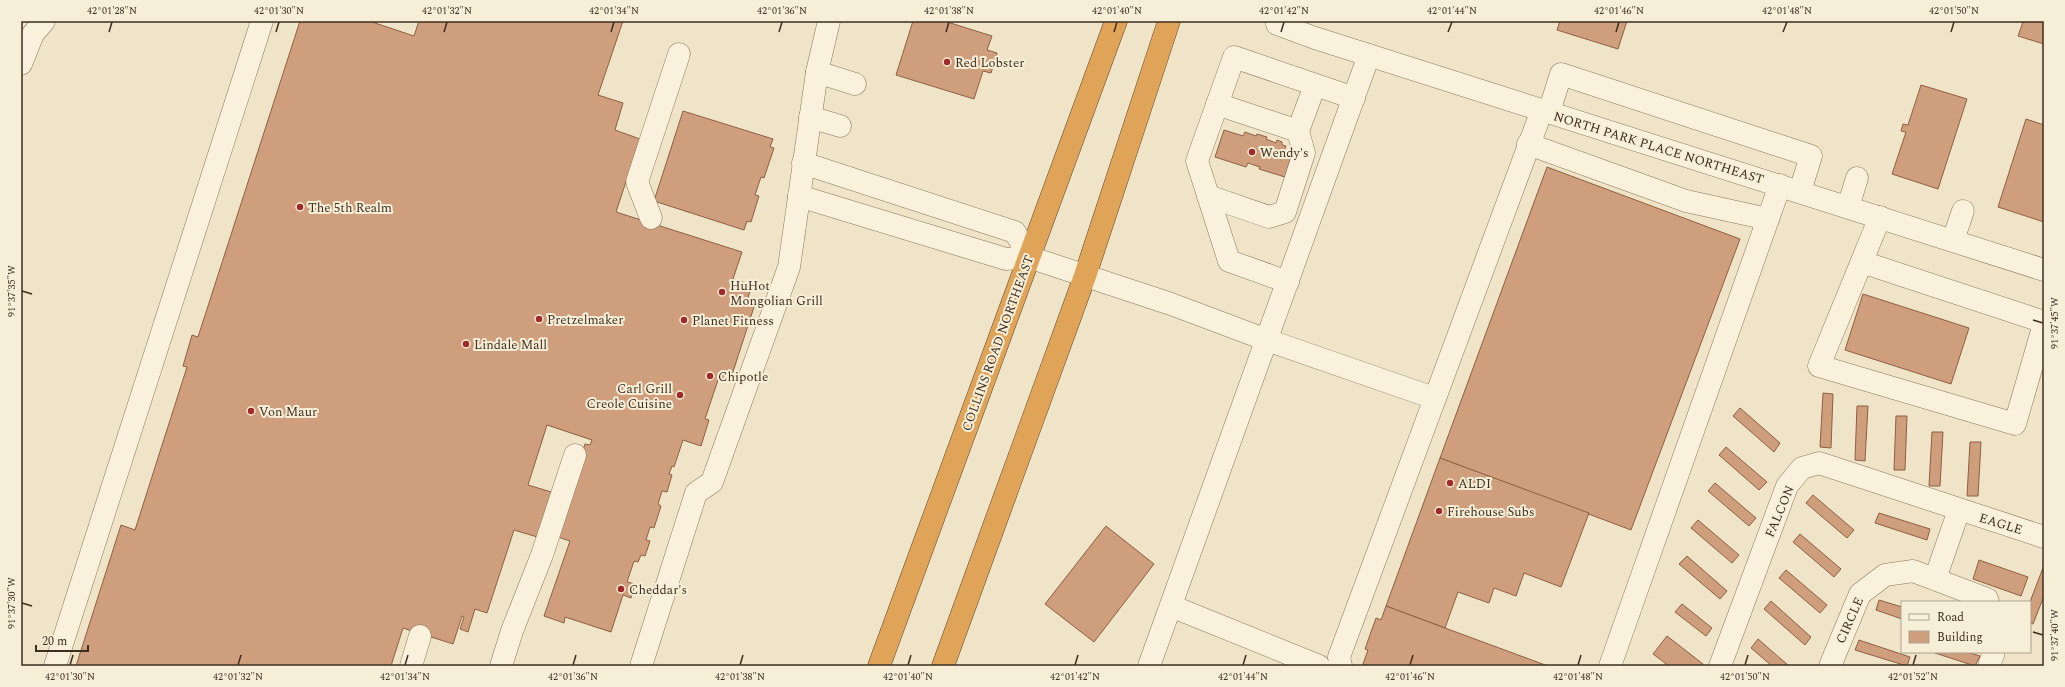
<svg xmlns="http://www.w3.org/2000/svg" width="2065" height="687" viewBox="0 0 2065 687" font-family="Spectral,serif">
	<rect width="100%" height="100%" fill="#f0e4c8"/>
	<g fill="#cf9f7d" stroke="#8d5f41">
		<polygon points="300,21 369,21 414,36 419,21 623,21 598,95 623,103 615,130 640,139 616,212 742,252 733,279 752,285 746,304 754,307 730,381 719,377 705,419 709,420 701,446 683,440 674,467 672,466 669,474 672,475 667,492 662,491 658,504 661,506 654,528 650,527 646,540 650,541 645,556 641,555 638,562 634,561 627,582 635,584 631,598 623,595 611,632 565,617 564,623 544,616 570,541 555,536 585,444 590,445 592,440 547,425 528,485 558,494 544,539 514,530 487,613 475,609 468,632 460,629 464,617 462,616 453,644 403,628 391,666 76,666 121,525 135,530 187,367 183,366 192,335 198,337"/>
		<polygon points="913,21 944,21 992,36 987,50 997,53 991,73 983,71 974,99 896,75"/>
		<polygon points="1560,21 1627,21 1618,49 1557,30"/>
		<polygon points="2019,21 2044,21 2044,44 2018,36 2023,22"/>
		<polygon points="1921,85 1967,99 1938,189 1892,174 1906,132 1901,131 1903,124 1908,125"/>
		<polygon points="683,111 773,139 770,147 774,148 764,178 761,177 755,195 759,196 751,222 747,221 744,230 654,201"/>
		<polygon points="2026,119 2044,125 2044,222 1998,207"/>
		<polygon points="1224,130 1243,136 1245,132 1256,136 1257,134 1267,137 1266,139 1276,143 1277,140 1282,142 1282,145 1286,146 1284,151 1292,153 1285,177 1259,169 1260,167 1248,163 1246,167 1215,157"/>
		<polygon points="1547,167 1740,239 1631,530 1440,458"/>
		<polygon points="1863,294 1969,328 1951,384 1845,350"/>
		<polygon points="1823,393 1833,394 1831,448 1820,447"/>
		<polygon points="1857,406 1868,406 1865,461 1855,460"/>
		<polygon points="1740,408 1780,443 1774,452 1733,416"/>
		<polygon points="1896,416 1907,416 1905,470 1894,470"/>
		<polygon points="1932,432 1943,432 1940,486 1929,486"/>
		<polygon points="1970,442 1981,442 1978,496 1967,496"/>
		<polygon points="1726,447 1767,482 1759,490 1719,455"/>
		<polygon points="1440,458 1589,513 1561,587 1524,573 1516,596 1494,588 1489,603 1458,592 1445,628 1386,606"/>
		<polygon points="1715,483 1756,518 1749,526 1708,491"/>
		<polygon points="1813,495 1854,530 1847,538 1806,503"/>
		<polygon points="1879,513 1930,529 1927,540 1875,523"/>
		<polygon points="1698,520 1739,555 1732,563 1691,528"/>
		<polygon points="1106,526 1154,564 1094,642 1045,604"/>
		<polygon points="1800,534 1841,569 1834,577 1793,542"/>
		<polygon points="1687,556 1727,591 1720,599 1679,564"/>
		<polygon points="1979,560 2028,577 2021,596 1973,579"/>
		<polygon points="2044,565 2044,596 2033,624 2030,623 2030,602"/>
		<polygon points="1786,570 1827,605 1820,613 1779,578"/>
		<polygon points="1879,600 1902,607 1902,619 1876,610"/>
		<polygon points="1771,601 1811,637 1805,645 1764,609"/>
		<polygon points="1682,604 1712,628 1706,636 1675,612"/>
		<polygon points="1386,606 1445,628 1548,666 1369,666 1363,664 1368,650 1365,649 1376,618 1381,620"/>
		<polygon points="1667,636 1703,664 1701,666 1669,666 1653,654"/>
		<polygon points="1758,639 1789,666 1772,666 1751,648"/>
		<polygon points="1859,640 1910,657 1907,666 1855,650"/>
		<polygon points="1932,652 1967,652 1980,656 1975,666"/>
	</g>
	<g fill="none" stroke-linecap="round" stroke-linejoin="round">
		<defs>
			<g id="minor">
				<polyline points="1278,21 1277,24 1315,38 2044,270"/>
				<polyline points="21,64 33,34 44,21"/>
				<polyline points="817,72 855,84"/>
				<polyline points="1217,104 1298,131"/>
				<polyline points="1549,112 1561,74 1811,156 1800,191"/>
				<polyline points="810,117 840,126"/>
				<polyline points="1528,144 1686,201 1768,219"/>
				<polyline points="803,163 1015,232 1029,257"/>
				<polyline points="799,196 1006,259 1029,257 1171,304 1267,340 1434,398"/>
				<polyline points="1208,196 1269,217 1285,212 1304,153 1298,131 1315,85"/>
				<polyline points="1848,207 1857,178"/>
				<polyline points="1880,217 1819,366 2015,424 2044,324"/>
				<polyline points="651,218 637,182 679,54"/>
				<polyline points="1953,240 1963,211"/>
				<polyline points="1862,262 2044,322"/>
				<polyline points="1288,282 1229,261 1197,161 1234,57 1354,98"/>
				<polyline points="1935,579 1959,510"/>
				<polyline points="1171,606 1319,666"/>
				<polyline points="55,666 262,21"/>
				<polyline points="411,666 420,636"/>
				<polyline points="501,666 512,631 542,555 575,455"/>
				<polyline points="641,666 696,493 712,482 789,267 817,72 829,21"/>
				<polyline points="1149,666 1369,55"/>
				<polyline points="1341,666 1339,657 1542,110"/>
				<polyline points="1610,666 1780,185"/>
				<polyline points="1720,666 1787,486 1802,468 1819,463 2044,537"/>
				<polyline points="1830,666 1860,594 1885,575 1913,571 1987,599 1988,602"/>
				<polyline points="1989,666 1994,652"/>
			</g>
			<g id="highway">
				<polyline points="879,666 1116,21"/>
				<polyline points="943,666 1085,276 1169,21"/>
			</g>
		</defs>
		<use href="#minor" stroke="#8d765c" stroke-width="23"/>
		<use href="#highway" stroke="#5b4430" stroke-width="23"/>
		<use href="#minor" stroke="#faf1dc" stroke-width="22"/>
		<use href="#highway" stroke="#e0a458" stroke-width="22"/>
	</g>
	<path fill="none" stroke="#3d2e20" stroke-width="1.5" d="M109,32L112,22M276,32L279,22M444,32L447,22M611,32L614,22M779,32L782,22M946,32L949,22M1114,32L1117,22M1281,32L1284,22M1448,32L1452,22M1616,32L1619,22M1783,32L1787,22M1951,32L1954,22M22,291L32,294M2033,320L2043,323M22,603L32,606M2033,632L2043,635M70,665L73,655M238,665L241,655M405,665L408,655M573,665L576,655M740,665L743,655M908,665L911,655M1075,665L1078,655M1243,665L1246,655M1410,665L1413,655M1578,665L1581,655M1745,665L1748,655M1913,665L1916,655"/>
	<g fill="#9e2a2b" stroke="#f7eed8" stroke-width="1.5">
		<circle cx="947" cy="62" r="4"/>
		<circle cx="1252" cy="152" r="4"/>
		<circle cx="300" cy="207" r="4"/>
		<circle cx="722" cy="292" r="4"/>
		<circle cx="539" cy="319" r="4"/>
		<circle cx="684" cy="320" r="4"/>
		<circle cx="466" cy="344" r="4"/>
		<circle cx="710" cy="376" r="4"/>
		<circle cx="680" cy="395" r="4"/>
		<circle cx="251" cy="411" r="4"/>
		<circle cx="1450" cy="483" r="4"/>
		<circle cx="1439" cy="511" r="4"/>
		<circle cx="621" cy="589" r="4"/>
	</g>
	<g text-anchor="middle" stroke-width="4" stroke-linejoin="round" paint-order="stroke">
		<g font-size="13" fill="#3d2e20" stroke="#f7eed8" text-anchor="start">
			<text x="955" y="67">Red Lobster</text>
			<text x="1260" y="157">Wendy's</text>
			<text x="308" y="212">The 5th Realm</text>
			<text x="730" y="290">HuHot<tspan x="730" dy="15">Mongolian Grill</tspan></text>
			<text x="547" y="324">Pretzelmaker</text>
			<text x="692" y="325">Planet Fitness</text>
			<text x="474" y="349">Lindale Mall</text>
			<text x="718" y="381">Chipotle</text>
			<text x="672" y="393" text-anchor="end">Carl Grill<tspan x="672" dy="15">Creole Cuisine</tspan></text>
			<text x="259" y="416">Von Maur</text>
			<text x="1458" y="488">ALDI</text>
			<text x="1447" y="516">Firehouse Subs</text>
			<text x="629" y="594">Cheddar's</text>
		</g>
		<g font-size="13" fill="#3d2e20" stroke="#f7eed8">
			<text transform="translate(1659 147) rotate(17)" y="5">NORTH PARK PLACE NORTHEAST</text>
			<text transform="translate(997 343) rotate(-70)" y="5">COLLINS ROAD NORTHEAST</text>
			<text transform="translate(1779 511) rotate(-67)" y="5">FALCON</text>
			<text transform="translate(2001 523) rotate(17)" y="5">EAGLE</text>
			<text transform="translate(1849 620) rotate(-66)" y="5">CIRCLE</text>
		</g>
	</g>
	<rect width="2065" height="687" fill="none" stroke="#f7eed8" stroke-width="44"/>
	<rect x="1901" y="601" width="130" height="52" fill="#f7eed8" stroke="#ada18e"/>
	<rect x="1909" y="614" width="20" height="6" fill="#faf1dc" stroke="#ada18e"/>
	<text x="1937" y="621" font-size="12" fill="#3d2e20">Road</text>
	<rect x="1909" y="631" width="20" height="12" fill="#cf9f7d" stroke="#ada18e"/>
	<text x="1937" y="641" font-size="12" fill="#3d2e20">Building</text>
	<path d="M36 645v6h52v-6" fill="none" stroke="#3d2e20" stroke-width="2"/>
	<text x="42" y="645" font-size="12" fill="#3d2e20" stroke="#f7eed8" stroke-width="3" paint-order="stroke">20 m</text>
	<rect x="22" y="22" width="2021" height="643" fill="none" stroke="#3d2e20" stroke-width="1.5"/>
	<g font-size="10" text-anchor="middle" fill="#3d2e20">
		<text x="112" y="14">42°01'28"N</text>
		<text x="279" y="14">42°01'30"N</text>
		<text x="447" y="14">42°01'32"N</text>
		<text x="614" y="14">42°01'34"N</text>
		<text x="782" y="14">42°01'36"N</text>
		<text x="949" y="14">42°01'38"N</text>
		<text x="1117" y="14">42°01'40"N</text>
		<text x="1284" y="14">42°01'42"N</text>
		<text x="1452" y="14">42°01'44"N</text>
		<text x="1619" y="14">42°01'46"N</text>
		<text x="1787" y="14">42°01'48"N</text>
		<text x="1954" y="14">42°01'50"N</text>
		<text transform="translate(11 291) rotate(-90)" y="4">91°37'35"W</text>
		<text transform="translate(2054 323) rotate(-90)" y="4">91°37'45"W</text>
		<text transform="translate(11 603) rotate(-90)" y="4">91°37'30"W</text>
		<text transform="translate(2054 635) rotate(-90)" y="4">91°37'40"W</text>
		<text x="70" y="680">42°01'30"N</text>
		<text x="238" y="680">42°01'32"N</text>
		<text x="405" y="680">42°01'34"N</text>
		<text x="573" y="680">42°01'36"N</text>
		<text x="740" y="680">42°01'38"N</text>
		<text x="908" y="680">42°01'40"N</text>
		<text x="1075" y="680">42°01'42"N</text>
		<text x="1243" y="680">42°01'44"N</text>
		<text x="1410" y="680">42°01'46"N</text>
		<text x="1578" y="680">42°01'48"N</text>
		<text x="1745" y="680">42°01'50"N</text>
		<text x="1913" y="680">42°01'52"N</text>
	</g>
</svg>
